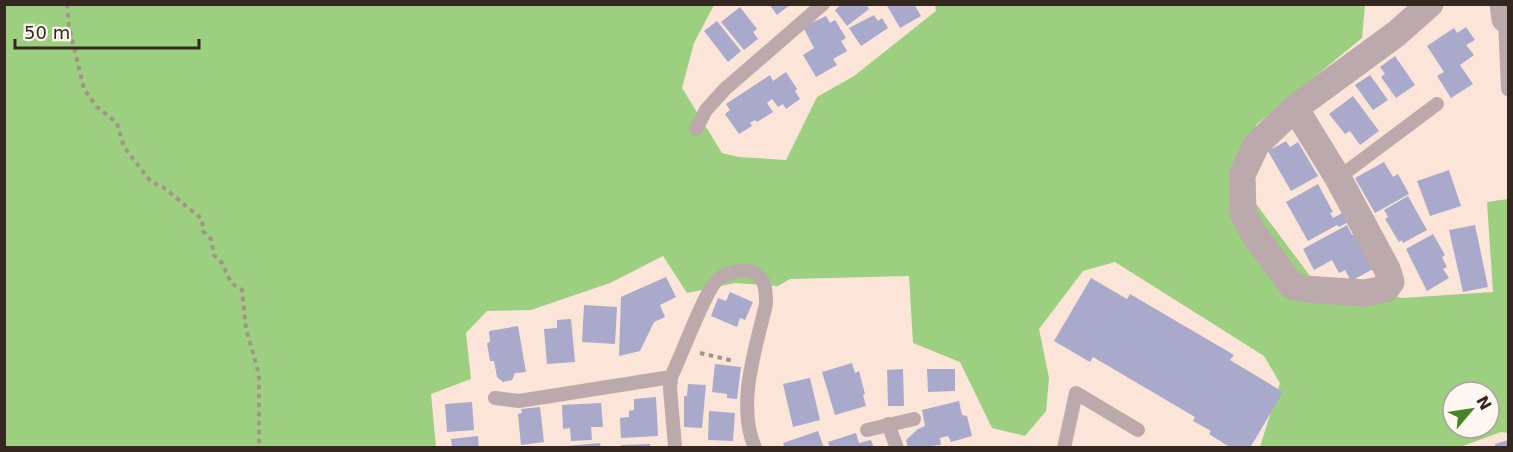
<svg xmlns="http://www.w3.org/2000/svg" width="1513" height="452" viewBox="0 0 1513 452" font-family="'DejaVu Sans',sans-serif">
	<rect width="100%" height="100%" fill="#fbe5d8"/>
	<path fill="#9ccf80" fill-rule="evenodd" d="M4,5H714L694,43L682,88L722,153L739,157L786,160L817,97L854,76L936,11L935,5H1365L1362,38L1256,125L1245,189L1310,276L1402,298L1493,292L1487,202L1508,199V433L1501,432L1460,447H1260L1280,383L1264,356L1115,262L1083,271L1039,329L1049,378L1046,411L1025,436L992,428L960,362L913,343L909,276L790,279L778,286L735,283L687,293L663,256L610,283L531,310L487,311L466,333L471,379L431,394L436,447H5ZM1453,392H1489V428H1453Z"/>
	<g fill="#a9a9cb">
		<polygon points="769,4 791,4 777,15"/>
		<polygon points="842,4 866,4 869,9 847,26 835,10"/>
		<polygon points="886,4 914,4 921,16 900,28"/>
		<polygon points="740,7 757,29 753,32 758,39 744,50 721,22"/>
		<polygon points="874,15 878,21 882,18 888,28 861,46 849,28"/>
		<polygon points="826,16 830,23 835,20 846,38 841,41 847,51 833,59 837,65 816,77 803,55 814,48 803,27"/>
		<polygon points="717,21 741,51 728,62 704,31"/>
		<polygon points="1466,27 1475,40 1466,45 1474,55 1460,65 1473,84 1451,98 1437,76 1444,72 1427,46 1454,28 1457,33"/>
		<polygon points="1395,56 1415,85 1396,98 1381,77 1385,74 1380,67"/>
		<polygon points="786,72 797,89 795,91 800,99 786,109 783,104 778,107 772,99 767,103 773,112 757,122 755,120 750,123 752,126 739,134 725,114 730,110 726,104 770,75 773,81"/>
		<polygon points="1370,75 1388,100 1373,110 1355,85"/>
		<polygon points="1353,96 1379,131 1360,145 1350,131 1345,134 1329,114"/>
		<polygon points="1286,141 1290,147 1298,142 1318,176 1291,191 1268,151"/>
		<polygon points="1384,162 1393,177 1398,174 1409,194 1375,213 1355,178"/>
		<polygon points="1449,170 1461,206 1430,216 1417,181"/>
		<polygon points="1318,184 1333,212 1330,213 1333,218 1344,212 1350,221 1339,227 1337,225 1308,241 1286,202"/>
		<polygon points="1408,196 1427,230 1403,243 1402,240 1399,242 1385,219 1388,217 1384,210"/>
		<polygon points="1347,225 1352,235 1355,233 1375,268 1351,281 1345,270 1339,273 1332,260 1314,270 1303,249"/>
		<polygon points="1475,225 1488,287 1463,292 1449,230"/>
		<polygon points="1433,234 1445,255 1442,257 1447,267 1443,269 1449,278 1427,291 1406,249"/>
		<polygon points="666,277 676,297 660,305 665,317 654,322 640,351 619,356 621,297"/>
		<polygon points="1091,278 1127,299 1130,294 1234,355 1230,360 1283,392 1250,448 1231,448 1209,434 1211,431 1193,421 1195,417 1093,357 1090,362 1054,341"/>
		<polygon points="730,292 753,302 745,320 740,318 737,327 711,316 718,298 726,301"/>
		<polygon points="584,305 617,307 615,344 582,342"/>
		<polygon points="571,319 575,362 547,364 544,329 557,328 557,320"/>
		<polygon points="518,326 526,372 515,373 512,380 503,382 497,377 494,361 490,361 487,343 490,342 489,331"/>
		<polygon points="852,363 855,373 859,371 865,394 863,395 866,406 835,415 822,372"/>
		<polygon points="715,364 741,367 737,399 727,398 727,394 712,392"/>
		<polygon points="903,369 904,406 888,406 887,370"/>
		<polygon points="927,369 955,369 955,391 928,392"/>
		<polygon points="810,378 820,420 793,427 783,384"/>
		<polygon points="688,384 706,385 702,428 684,427 684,396 687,396"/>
		<polygon points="656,397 658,436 621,438 620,418 629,417 629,411 634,410 634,399"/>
		<polygon points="959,401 962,415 967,416 972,436 951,442 948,436 940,438 941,445 908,448 906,440 918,429 925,426 922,410"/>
		<polygon points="472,402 474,430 447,432 445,404"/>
		<polygon points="601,403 603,427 591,427 592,440 571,441 570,428 563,429 562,405"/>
		<polygon points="540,407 544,442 521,445 518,414 522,413 521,409"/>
		<polygon points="709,411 735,413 733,441 708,440"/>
		<polygon points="818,431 824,448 785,448 783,443"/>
		<polygon points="856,433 859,443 871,440 874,448 830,448 828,442"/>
		<polygon points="478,436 479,448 452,448 451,439"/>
		<polygon points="1508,440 1508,448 1495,448 1495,444"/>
		<polygon points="600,443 601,448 567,448 567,446"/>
		<polygon points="650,444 650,448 622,448 621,445"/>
	</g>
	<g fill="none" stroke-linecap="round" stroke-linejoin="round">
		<g stroke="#a59388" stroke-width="4" stroke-dasharray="4.5 4.5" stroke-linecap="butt">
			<polyline points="67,4 69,27 84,89 97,107 117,123 124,147 151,182 163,187 202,219 203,231 211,239 214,255 222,263 231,283 242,290 246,329 259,374 259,448"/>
			<polyline points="700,353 734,361"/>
		</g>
		<g stroke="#bca9ab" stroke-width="14">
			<polyline points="1505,19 1508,89"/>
			<polyline points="696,129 706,110 725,89 823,4"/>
			<polyline points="1338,178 1437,104"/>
			<polyline points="671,377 670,389 675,446"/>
			<path d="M495,398L519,401L671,377C681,357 705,291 717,280C726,273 742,268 752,272C766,277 766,291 766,304C756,348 736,404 755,448"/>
			<polyline points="888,424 897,448"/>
			<polyline points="867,430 914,419"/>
			<polyline points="1064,448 1076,393 1138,430"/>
		</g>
		<g stroke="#bca9ab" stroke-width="27">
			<polyline points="1503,4 1505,19 1508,17"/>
			<polyline points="1295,108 1338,178 1387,269 1391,282 1386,289 1364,293 1305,289 1292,286 1254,234 1243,214 1242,175 1256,145 1295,108 1396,34 1430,4"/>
		</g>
	</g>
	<rect width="1513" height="452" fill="none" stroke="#34271f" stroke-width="12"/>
	<g transform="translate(1471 410) rotate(61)"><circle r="28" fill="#fdf6f1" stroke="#ada39d" stroke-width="1.5"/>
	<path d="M0-4.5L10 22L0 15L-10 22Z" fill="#448526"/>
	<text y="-9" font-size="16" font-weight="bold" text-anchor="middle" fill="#34271f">N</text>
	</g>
	<path d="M15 39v9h184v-9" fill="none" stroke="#34271f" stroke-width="3"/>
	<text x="24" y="39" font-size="18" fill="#34271f" stroke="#fdf6f1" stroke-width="4.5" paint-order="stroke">50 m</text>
</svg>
